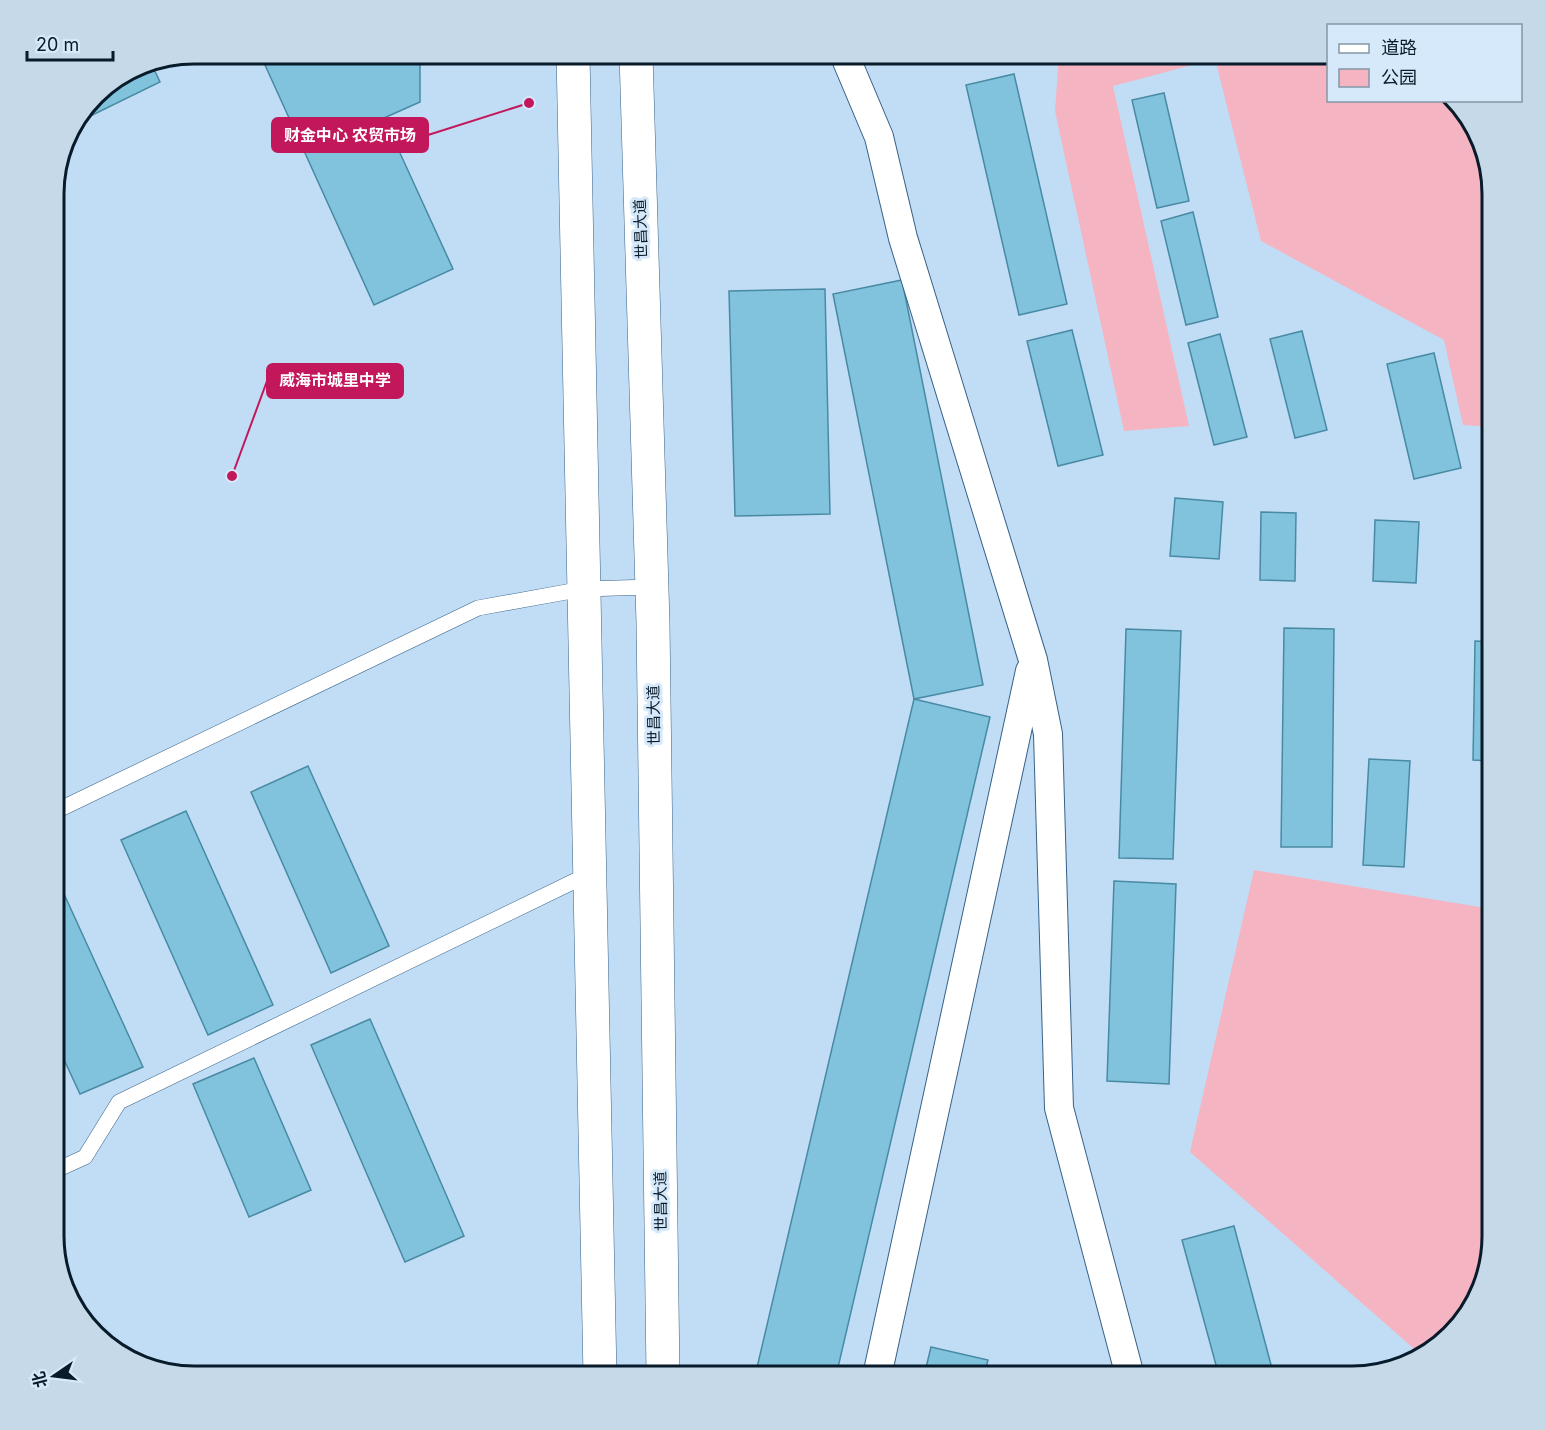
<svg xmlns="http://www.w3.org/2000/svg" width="1546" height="1430" viewBox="0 0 1546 1430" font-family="Inter,'Noto Sans SC',sans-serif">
	<rect width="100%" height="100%" fill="#c1ddf6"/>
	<g fill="#f5b4c1">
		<polygon points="1059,54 1328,54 1328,100 1452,100 1456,103 1481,140 1492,186 1492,427 1463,425 1444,340 1261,241 1215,59 1113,86 1189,426 1124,431 1055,111"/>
		<polygon points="1254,870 1492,909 1492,1235 1481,1290 1451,1335 1421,1355 1190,1152"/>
	</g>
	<g fill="#81c2dd" stroke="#498aa3" stroke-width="1.5">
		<polygon points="260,54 420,54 420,102 384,118 453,269 374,305"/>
		<polygon points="151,63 160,82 76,123 102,89 141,65"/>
		<polygon points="1014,74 1067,304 1019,315 966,85"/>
		<polygon points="1164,93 1189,201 1157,208 1132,100"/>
		<polygon points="1193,212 1218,317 1186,325 1161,221"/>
		<polygon points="902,280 983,685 914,699 833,294"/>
		<polygon points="825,289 830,514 735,516 729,291"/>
		<polygon points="1072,330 1103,455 1058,466 1027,341"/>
		<polygon points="1302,331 1327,430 1295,438 1270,339"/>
		<polygon points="1220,334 1247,437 1214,445 1188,343"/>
		<polygon points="1434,353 1461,468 1414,479 1387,364"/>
		<polygon points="1175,498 1223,502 1219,559 1170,556"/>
		<polygon points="1261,512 1296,513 1295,581 1260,580"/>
		<polygon points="1375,520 1419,522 1416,583 1373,581"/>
		<polygon points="1284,628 1334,629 1332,847 1281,847"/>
		<polygon points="1126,629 1181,631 1173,859 1119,858"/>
		<polygon points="1475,641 1492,642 1492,761 1473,760"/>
		<polygon points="914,699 990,717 836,1376 755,1376"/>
		<polygon points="1369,759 1410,761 1404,867 1363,865"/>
		<polygon points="308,766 389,946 331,973 251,792"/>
		<polygon points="186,811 273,1005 208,1035 121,840"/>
		<polygon points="54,872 143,1067 80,1094 54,1038"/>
		<polygon points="1114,881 1176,884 1169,1084 1107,1081"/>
		<polygon points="370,1019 464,1236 405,1262 311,1045"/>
		<polygon points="254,1058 311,1190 249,1217 193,1084"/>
		<polygon points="1234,1226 1274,1376 1219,1376 1182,1240"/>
		<polygon points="931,1347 988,1360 984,1376 924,1376"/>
	</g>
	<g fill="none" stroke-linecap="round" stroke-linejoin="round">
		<defs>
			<g id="lane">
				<polyline points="54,812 478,608 583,589 652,587"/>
				<polyline points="54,1171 85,1157 119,1102 589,874"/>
			</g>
			<g id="street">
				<polyline points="844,54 879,137 903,238 1033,660 1048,734 1059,1108 1130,1376"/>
				<polyline points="877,1376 1030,671"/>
			</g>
			<g id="primary">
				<polyline points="573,54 600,1376"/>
				<polyline points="636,54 653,623 663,1376"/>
			</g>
		</defs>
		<use href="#lane" stroke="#376287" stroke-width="16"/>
		<use href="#street" stroke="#376287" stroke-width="30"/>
		<use href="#primary" stroke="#376287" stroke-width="34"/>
		<use href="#lane" stroke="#fff" stroke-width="15"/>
		<use href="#street" stroke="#fff" stroke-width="28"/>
		<use href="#primary" stroke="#fff" stroke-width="33"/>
	</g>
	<g text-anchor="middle" stroke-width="6" stroke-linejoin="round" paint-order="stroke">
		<g font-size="15" fill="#081b2a" stroke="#d6e9fa">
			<text transform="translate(641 229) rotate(-92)" y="5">世昌大道</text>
			<text transform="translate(654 715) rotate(-91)" y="5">世昌大道</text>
			<text transform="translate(661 1201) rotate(-91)" y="5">世昌大道</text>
		</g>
	</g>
	<path d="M0 0H1546V1430H0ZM194 64H1352A130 130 0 0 1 1482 194V1236A130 130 0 0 1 1352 1366H194A130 130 0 0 1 64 1236V194A130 130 0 0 1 194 64Z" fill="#c6d9e9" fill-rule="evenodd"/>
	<path fill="none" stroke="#081b2a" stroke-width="3" d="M194 64H1352A130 130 0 0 1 1482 194V1236A130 130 0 0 1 1352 1366H194A130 130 0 0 1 64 1236V194A130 130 0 0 1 194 64Z"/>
	<path fill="none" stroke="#c2185b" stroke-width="2" d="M529 103L428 135M232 476L267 381"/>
	<g fill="#c2185b" stroke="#d6e9fa" stroke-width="2">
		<circle cx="529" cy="103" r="6"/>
		<circle cx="232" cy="476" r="6"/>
	</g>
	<g fill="#c2185b" stroke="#c2185b" stroke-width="2">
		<rect x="272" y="118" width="156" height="34" rx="6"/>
		<rect x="267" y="364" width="136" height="34" rx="6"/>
	</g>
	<g font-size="16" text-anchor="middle" font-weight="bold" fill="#fff">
		<text x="350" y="141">财金中心 农贸市场</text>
		<text x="335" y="386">威海市城里中学</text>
	</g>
	<rect x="1327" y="24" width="195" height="78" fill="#d6e9fa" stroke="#8497a7" stroke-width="1.5"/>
	<rect x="1339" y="44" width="30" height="9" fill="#ffffff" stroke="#8497a7" stroke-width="1.5"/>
	<text x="1381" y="54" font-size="18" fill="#081b2a">道路</text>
	<rect x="1339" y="69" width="30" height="18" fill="#f5b4c1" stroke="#8497a7" stroke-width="1.5"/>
	<text x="1381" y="84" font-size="18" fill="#081b2a">公园</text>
	<g transform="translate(54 1376) rotate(256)" stroke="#d6e9fa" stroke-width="4.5" paint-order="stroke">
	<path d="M0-4.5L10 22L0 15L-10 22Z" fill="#081b2a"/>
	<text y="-9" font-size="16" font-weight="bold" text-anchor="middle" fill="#081b2a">北</text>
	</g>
	<path d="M27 51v9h86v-9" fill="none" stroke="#081b2a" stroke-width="3"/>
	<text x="36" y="51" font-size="18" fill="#081b2a" stroke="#d6e9fa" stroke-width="4.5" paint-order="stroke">20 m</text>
</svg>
